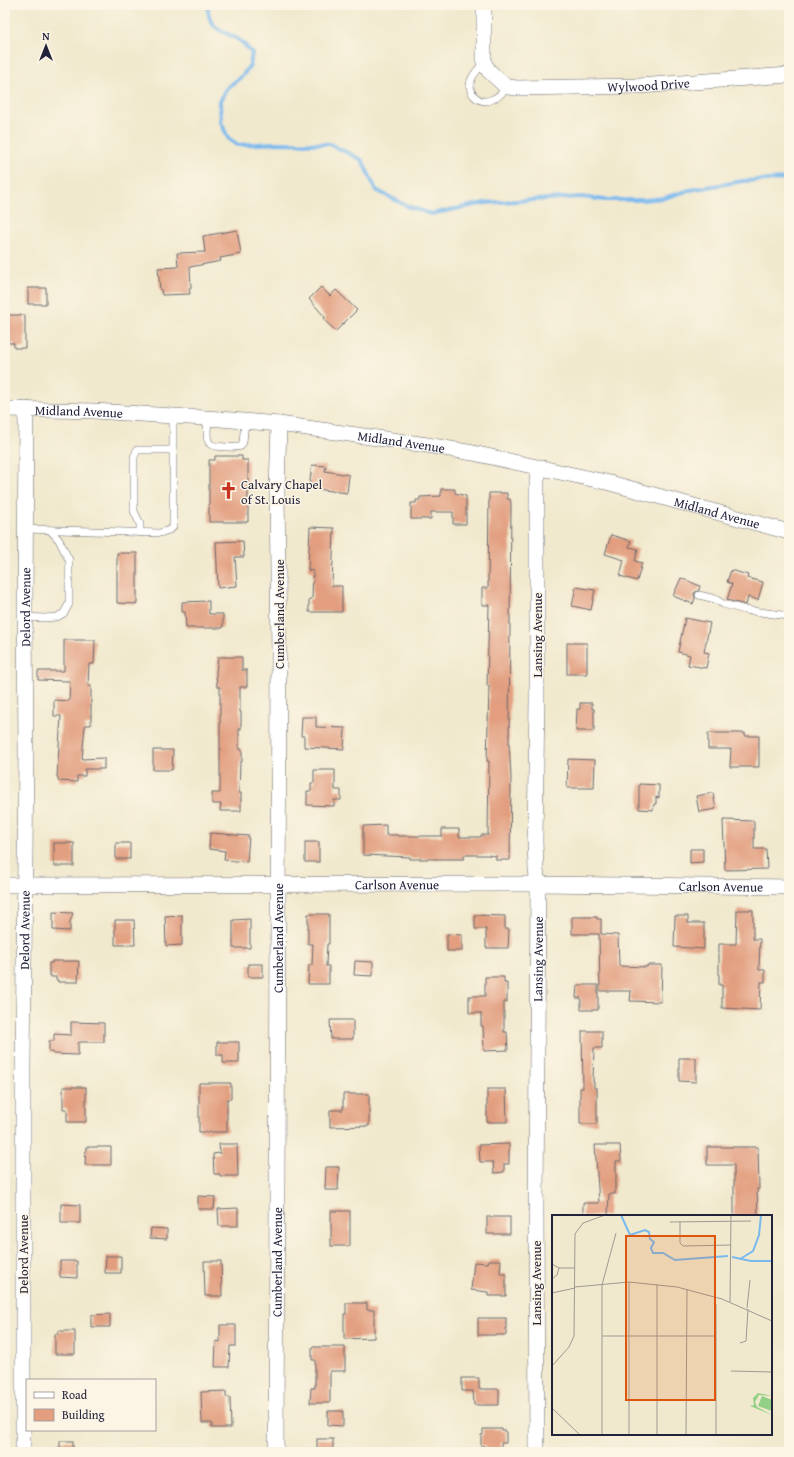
<svg xmlns="http://www.w3.org/2000/svg" width="794" height="1457" viewBox="0 0 794 1457" font-family="'Gentium Book Plus',serif">
	<rect width="100%" height="100%" fill="#fcf5e5"/>
	<filter id="ink" filterUnits="userSpaceOnUse"><feTurbulence type="fractalNoise" baseFrequency=".025" numOctaves="2"/><feDisplacementMap in="SourceGraphic" scale="8" xChannelSelector="R" yChannelSelector="G"/><feConvolveMatrix kernelMatrix="1 2 1 2 8 2 1 2 1" color-interpolation-filters="sRGB"/></filter>
	<filter id="wash" filterUnits="userSpaceOnUse"><feTurbulence type="fractalNoise" baseFrequency=".012" numOctaves="4" result="noise"/><feDisplacementMap in="SourceGraphic" scale="16" xChannelSelector="R" yChannelSelector="G"/><feGaussianBlur stdDeviation="0.9" result="paint"/><feColorMatrix in="noise" values="0 0 0 0 0 0 0 0 0 0 0 0 0 0 0 0 0 1.4 0 .05"/><feComposite in="paint" operator="in"/></filter>
	<g filter="url(#wash)">
		<rect width="100%" height="100%" fill="#f1e9ce"/>
		<g fill="none" stroke-linecap="round" stroke-linejoin="round">
			<path stroke="#7ab9ee" stroke-width="4" d="M208,5C207,34 228,30 243,43C246,46 249,50 252,53L250,65L243,75L225,90L220,102L221,122L228,138L238,145L277,143L330,144L362,160L376,190L407,206L431,214L485,203L581,197L605,200H644L664,198L690,190L743,181L789,179"/>
		</g>
		<g id="blocks">
			<g fill="#e29e7f">
				<polygon points="237,230 241,254 220,258 221,261 190,267 191,288 189,288 190,294 162,295 161,290 160,290 158,268 178,267 177,253 205,252 203,236"/>
				<polygon points="321,287 330,296 336,290 357,310 336,331 324,320 325,317 309,299"/>
				<rect x="28" y="288" width="18" height="16"/>
				<polygon points="8,315 25,315 25,348 14,348 14,343 8,343"/>
				<polygon points="215,456 242,456 242,460 248,460 248,522 209,522 209,460 215,460"/>
				<polygon points="312,465 326,466 325,471 349,475 347,493 309,488"/>
				<polygon points="441,489 455,489 455,493 466,496 466,524 453,524 453,512 431,512 431,519 411,519 411,503 416,503 416,500 420,500 420,497 441,496"/>
				<polygon points="489,493 507,493 507,499 510,499 511,504 509,743 511,777 510,860 496,860 496,856 487,855 464,855 464,859 410,859 410,857 363,855 363,826 386,825 386,835 398,835 398,836 442,836 442,829 459,829 459,837 481,837 481,835 488,835 489,761 487,761 489,686 487,686 489,605 482,605 482,588 488,588"/>
				<polygon points="310,527 334,528 332,586 342,586 342,612 309,612 309,599 312,599 313,571 308,570"/>
				<polygon points="611,535 631,541 629,547 638,549 635,561 642,563 637,581 620,576 624,560 605,554"/>
				<polygon points="243,541 244,557 235,557 237,586 218,588 216,542"/>
				<polygon points="117,553 137,553 137,604 117,603"/>
				<polygon points="731,570 748,575 747,578 763,582 758,600 748,597 746,605 727,600 732,584 727,582"/>
				<polygon points="681,578 700,586 699,590 694,593 695,598 693,604 673,596"/>
				<polygon points="576,587 595,590 591,610 572,606"/>
				<polygon points="209,601 209,614 223,614 223,628 186,628 185,612 182,612 182,602"/>
				<polygon points="685,618 710,623 704,652 709,653 706,668 688,665 690,655 678,652"/>
				<polygon points="64,640 95,640 94,664 89,664 88,686 91,686 91,725 85,725 82,759 104,758 104,769 85,769 85,776 77,776 77,782 58,781 58,777 57,777 61,716 54,716 54,700 69,701 70,681 38,680 38,671 64,671"/>
				<rect x="567" y="643" width="20" height="31"/>
				<polygon points="218,657 242,657 242,670 247,670 247,687 240,687 240,712 241,712 241,729 239,729 239,749 242,749 242,762 240,762 239,793 241,793 241,811 220,811 221,804 212,804 212,793 220,793 220,687 217,687 216,672"/>
				<polygon points="580,703 592,703 592,709 594,709 594,731 576,731 577,709 580,709"/>
				<polygon points="302,717 316,717 316,727 345,728 344,749 304,747 304,736 301,736"/>
				<polygon points="708,733 745,733 745,736 759,736 759,767 730,767 731,749 708,749"/>
				<polygon points="153,750 173,750 172,770 153,770"/>
				<polygon points="568,759 595,760 594,788 567,788"/>
				<polygon points="314,770 335,770 335,790 341,790 341,800 334,800 334,806 307,805 307,791 311,791 311,783 314,783"/>
				<polygon points="639,784 659,785 659,798 656,797 656,804 654,804 653,810 639,809"/>
				<polygon points="713,793 716,809 699,812 696,796"/>
				<polygon points="723,820 754,821 754,849 766,849 767,869 725,870"/>
				<polygon points="210,833 249,836 247,862 224,860 225,851 209,849"/>
				<rect x="305" y="842" width="14" height="20"/>
				<rect x="54" y="843" width="20" height="23"/>
				<rect x="116" y="843" width="14" height="16"/>
				<polygon points="690,849 703,849 703,862 690,863"/>
				<polygon points="737,910 753,910 753,939 760,939 759,970 765,970 765,982 761,982 760,1010 722,1008 722,985 719,985 719,944 736,944"/>
				<polygon points="53,912 73,913 70,922 70,931 53,930"/>
				<polygon points="308,914 329,914 329,944 327,944 326,966 329,966 329,984 308,984 309,965 312,965 313,944 308,944"/>
				<polygon points="182,915 182,945 166,946 165,916"/>
				<polygon points="475,915 505,916 505,929 509,929 508,948 486,948 486,929 475,929"/>
				<polygon points="675,916 688,916 688,923 704,923 704,949 674,947"/>
				<polygon points="572,917 597,917 597,919 601,919 601,934 618,935 619,966 647,967 647,965 662,965 661,1002 630,1001 631,991 600,991 599,934 572,934"/>
				<polygon points="250,919 250,948 233,948 233,920"/>
				<polygon points="115,920 134,920 135,945 115,945"/>
				<polygon points="447,934 462,935 462,951 447,951"/>
				<polygon points="52,961 79,961 78,982 58,982 58,980 56,980 56,977 51,977 51,975 49,975 49,963 52,963"/>
				<polygon points="355,961 373,962 373,976 354,975"/>
				<rect x="248" y="964" width="15" height="13"/>
				<polygon points="485,977 504,977 504,983 507,983 507,1002 504,1002 504,1032 507,1032 508,1050 484,1051 483,1026 481,1026 481,1013 469,1013 469,996 485,996"/>
				<polygon points="577,985 598,985 598,1010 581,1010 581,998 576,998"/>
				<polygon points="330,1020 353,1020 353,1039 331,1039"/>
				<polygon points="71,1022 104,1023 104,1042 81,1042 78,1043 78,1055 53,1054 53,1052 49,1052 49,1041 54,1041 54,1034 71,1035"/>
				<polygon points="582,1031 602,1031 602,1048 594,1048 593,1082 594,1082 594,1088 597,1088 597,1124 580,1124 580,1088 583,1088"/>
				<polygon points="217,1042 239,1042 239,1063 223,1063 223,1055 217,1055"/>
				<polygon points="679,1058 696,1058 696,1082 679,1081"/>
				<polygon points="199,1083 231,1083 231,1099 227,1099 227,1132 199,1132"/>
				<polygon points="63,1087 86,1087 86,1122 67,1122 67,1109 63,1109"/>
				<polygon points="487,1089 506,1089 507,1122 487,1122"/>
				<polygon points="343,1094 369,1094 369,1126 330,1127 330,1110 343,1110"/>
				<polygon points="219,1144 237,1144 238,1176 220,1176 220,1174 214,1174 213,1154 220,1153"/>
				<polygon points="509,1144 509,1164 504,1164 504,1172 494,1173 493,1162 480,1162 479,1145"/>
				<polygon points="595,1145 620,1145 621,1161 616,1161 616,1181 615,1181 615,1194 609,1194 608,1216 583,1216 583,1203 599,1203"/>
				<polygon points="86,1147 111,1147 111,1165 85,1165"/>
				<polygon points="707,1147 758,1147 759,1189 757,1189 758,1216 734,1216 734,1165 707,1165"/>
				<polygon points="326,1167 339,1167 338,1190 325,1190"/>
				<polygon points="198,1196 215,1197 214,1209 198,1209"/>
				<polygon points="61,1204 80,1205 80,1223 61,1223"/>
				<polygon points="238,1208 238,1226 219,1226 218,1209"/>
				<rect x="331" y="1211" width="19" height="35"/>
				<rect x="487" y="1217" width="23" height="17"/>
				<polygon points="151,1228 167,1229 167,1239 150,1238"/>
				<polygon points="106,1256 121,1256 121,1273 105,1273"/>
				<polygon points="489,1260 501,1260 500,1274 506,1274 506,1296 488,1296 488,1292 471,1290 474,1262 488,1263"/>
				<polygon points="60,1261 77,1261 77,1278 60,1277"/>
				<polygon points="204,1261 221,1261 222,1296 205,1296"/>
				<polygon points="346,1303 367,1303 367,1310 374,1310 374,1338 344,1339 344,1314 346,1314"/>
				<polygon points="110,1314 110,1327 91,1327 91,1315"/>
				<rect x="478" y="1318" width="28" height="17"/>
				<polygon points="220,1325 236,1325 236,1346 230,1346 229,1367 215,1367 216,1341 220,1342"/>
				<polygon points="58,1331 75,1331 75,1354 55,1354 55,1334 58,1334"/>
				<polygon points="312,1347 345,1347 345,1371 330,1371 330,1403 310,1403 311,1388 315,1388 315,1360 312,1360"/>
				<polygon points="462,1378 479,1378 479,1389 499,1389 499,1405 474,1405 473,1391 462,1391"/>
				<polygon points="226,1391 226,1397 230,1397 231,1428 212,1428 212,1423 202,1423 201,1392"/>
				<polygon points="328,1411 343,1411 343,1426 328,1425"/>
				<polygon points="483,1429 502,1429 502,1431 506,1431 506,1443 501,1443 501,1452 485,1452 485,1446 481,1446 481,1435 483,1435"/>
				<rect x="317" y="1439" width="16" height="13"/>
				<rect x="60" y="1441" width="13" height="11"/>
			</g>
		</g>
	</g>
	<g filter="url(#ink)">
		<use href="#blocks" fill-opacity="0" stroke="#6a686e" stroke-width="1"/>
		<g fill="none" stroke-linecap="round" stroke-linejoin="round">
			<defs>
				<g id="service">
					<path d="M484,63C480,67 475,72 472,78C465,92 479,106 493,99C499,97 504,91 508,87"/>
					<path d="M208,418C208,425 204,442 212,445C216,447 221,446 225,447C230,447 236,448 241,446L243,442L245,421"/>
					<polyline points="25,529 160,533 169,530 173,527 173,415"/>
					<polyline points="140,533 140,524 134,511 134,457 137,450 173,450"/>
					<polyline points="699,595 715,599 723,604 745,610 789,616"/>
					<polyline points="25,617 44,618 57,617 64,613 69,604 69,560 59,540 50,530"/>
				</g>
				<g id="minor">
					<path id="s1" d="M484,5V63L489,71L503,84L508,87L517,88L639,86L789,75"/>
					<path id="s2" d="M5,409L94,411L220,419L279,424L427,445L473,453L610,483L789,532"/>
					<path id="s3" d="M5,885L538,884L789,887"/>
					<path id="s4" d="M23,1452V1065L26,753L25,617L26,409"/>
					<path id="s5" d="M276,1452L279,653L277,491L279,424"/>
					<path id="s6" d="M537,1452L536,1209L538,884L536,870L535,840L537,699V480L540,467"/>
				</g>
			</defs>
			<use href="#service" stroke="#6a686e" stroke-width="8"/>
			<use href="#minor" stroke="#6a686e" stroke-width="16"/>
			<use href="#service" stroke="#fff" stroke-width="7"/>
			<use href="#minor" stroke="#fff" stroke-width="15"/>
		</g>
	</g>
	<defs>
		<symbol id="church-bare" viewBox="-9 -9 18 18"><path d="M-1.2-6h2.4v3.5h3.3v2.4h-3.3V6h-2.4V-.1h-3.3v-2.4h3.3Z" fill="#c8321e" stroke="#fcf5e5" stroke-width="2.5" paint-order="stroke"/></symbol>
	</defs>
	<g fill-rule="evenodd">
		<use href="#church-bare" x="216" y="478" width="25" height="25"/>
	</g>
	<g text-anchor="middle" stroke-width="3" stroke-linejoin="round" paint-order="stroke">
		<g font-size="13" fill="#22223b" stroke="#fcf5e5">
			<text dy="5" stroke="none"><textPath href="#s1" startOffset="233">Wylwood Drive</textPath></text>
			<text dy="5" stroke="none"><textPath href="#s2" startOffset="74">Midland Avenue</textPath></text>
			<text dy="5" stroke="none"><textPath href="#s2" startOffset="398">Midland Avenue</textPath></text>
			<text dy="5" stroke="none"><textPath href="#s2" startOffset="722">Midland Avenue</textPath></text>
			<text dy="5" stroke="none"><textPath href="#s4" startOffset="845">Delord Avenue</textPath></text>
			<text transform="translate(279 614) rotate(-90)" y="5">Cumberland Avenue</text>
			<text transform="translate(537 635) rotate(-90)" y="5">Lansing Avenue</text>
			<text dy="5" stroke="none"><textPath href="#s3" startOffset="392">Carlson Avenue</textPath></text>
			<text dy="5" stroke="none"><textPath href="#s3" startOffset="716">Carlson Avenue</textPath></text>
			<text dy="5" stroke="none"><textPath href="#s4" startOffset="522">Delord Avenue</textPath></text>
			<text dy="5" stroke="none"><textPath href="#s5" startOffset="514">Cumberland Avenue</textPath></text>
			<text dy="5" stroke="none"><textPath href="#s6" startOffset="493">Lansing Avenue</textPath></text>
			<text transform="translate(23 1254) rotate(-90)" y="5">Delord Avenue</text>
			<text dy="5" stroke="none"><textPath href="#s5" startOffset="190">Cumberland Avenue</textPath></text>
			<text transform="translate(536 1283) rotate(-90)" y="5">Lansing Avenue</text>
		</g>
		<g font-size="13" fill="#22223b" stroke="#fcf5e5" text-anchor="start">
			<text x="241" y="489">Calvary Chapel<tspan x="241" dy="15">of St. Louis</tspan></text>
		</g>
	</g>
	<g transform="translate(552 1215)">
		<rect width="220" height="220" fill="#f1e9ce"/>
		<path d="M206,178L220,181L207,180L203,187L205,192L220,200L198,191L202,190L201,183ZM210,181L220,185V196L206,191Z" fill="#92d085"/>
		<path fill="none" stroke="#7ab9ee" stroke-width="2" d="M69,0L78,20L93,15L97,17L98,24L102,27L99,33L101,38H111L123,45L176,41M180,42L199,46H220M188,44L201,36L207,20L209,0"/>
		<path fill="none" stroke="#9e9993" stroke-width="1" d="M118,7L199,6M128,7V28L131,31L179,30M0,49L7,53H23M0,64L5,60L7,53M23,72L77,67L125,72L170,84L220,106M0,78L23,73M178,87L179,0M195,93L198,65M50,121H164M188,128L194,126L196,94M0,151L17,132L22,121L23,19L31,8L53,0M179,156L220,157M0,193L28,220M50,220V70L64,18M77,220V67M105,220V69M134,220L135,74M164,220V89"/>
		<path fill="#de560e" fill-opacity="0.15" stroke="#de560e" stroke-width="2" d="M74,21H163V185H74Z"/>
		<rect width="220" height="220" fill="none" stroke="#22223b" stroke-width="2"/>
	</g>
	<rect width="794" height="1457" fill="none" stroke="#fcf5e5" stroke-width="20"/>
	<rect x="26" y="1379" width="130" height="52" fill="#fcf5e5" stroke="#a5a1a1"/>
	<rect x="34" y="1392" width="20" height="6" fill="#ffffff" stroke="#a5a1a1"/>
	<text x="62" y="1399" font-size="12" fill="#22223b">Road</text>
	<rect x="34" y="1409" width="20" height="12" fill="#e29e7f" stroke="#a5a1a1"/>
	<text x="62" y="1419" font-size="12" fill="#22223b">Building</text>
	<g transform="translate(46 46)" stroke="#fcf5e5" stroke-width="3" paint-order="stroke">
	<path d="M0-3L7 15L0 10L-7 15Z" fill="#22223b"/>
	<text y="-6" font-size="11" font-weight="bold" text-anchor="middle" fill="#22223b">N</text>
	</g>
</svg>
